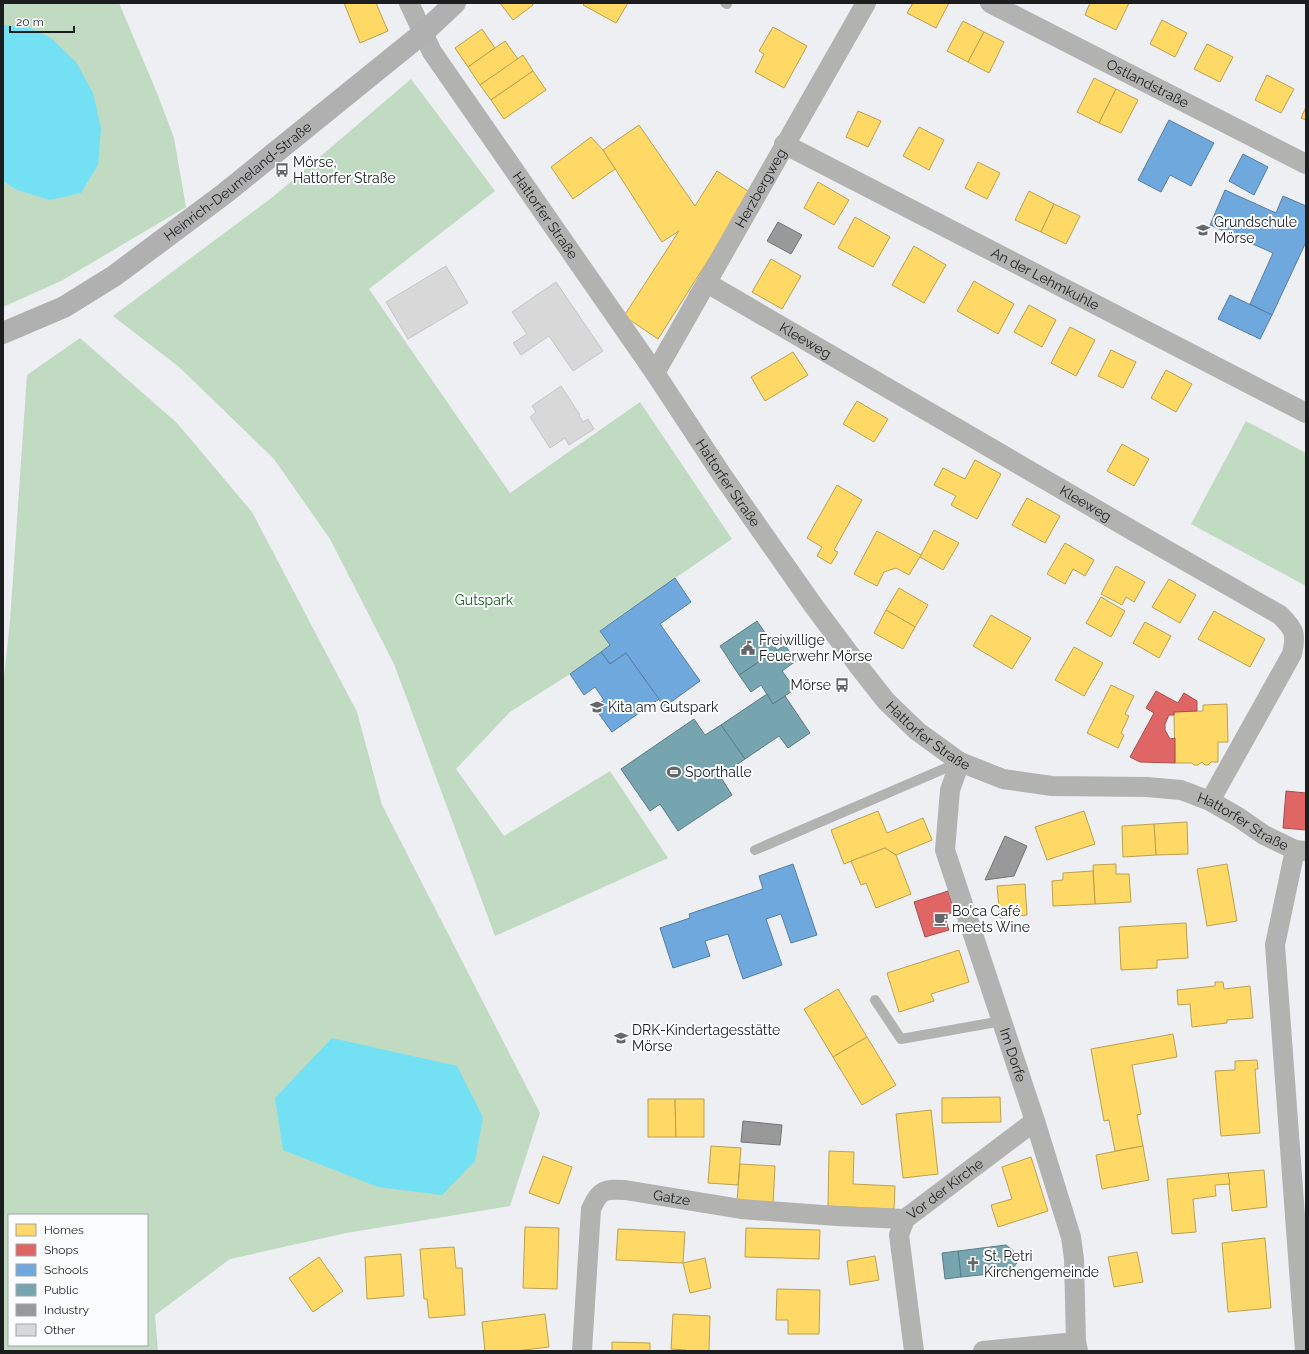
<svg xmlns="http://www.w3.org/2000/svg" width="1309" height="1354" viewBox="0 0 1309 1354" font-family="Raleway,sans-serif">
	<rect width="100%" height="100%" fill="#edeff2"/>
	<g fill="#c0dbc2" fill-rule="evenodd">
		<polygon points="3,3 119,3 157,93 174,138 186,207 61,281 3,307"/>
		<polygon points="411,79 495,191 369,289 510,493 640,402 732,539 600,630 610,645 570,674 510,712 456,769 504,836 610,771 668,858 495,936 394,664 330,539 274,459 179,367 113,316 274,196"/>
		<path d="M80,338L177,423L252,512L357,712L382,805L540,1113L510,1206L346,1233L230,1259L155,1315L158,1351H3V685L10,621L27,375ZM9,1215H147V1345H9Z"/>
		<polygon points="1246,421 1306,453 1306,586 1191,524"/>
	</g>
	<g fill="#74e0f3">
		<polygon points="3,25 30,28 51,38 76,62 93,93 101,128 98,165 81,193 50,200 17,190 3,181"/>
		<polygon points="332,1038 457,1066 483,1117 475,1161 442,1195 378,1187 283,1150 275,1098"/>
	</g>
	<g fill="#ffd966" stroke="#bba151">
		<polygon points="344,3 376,3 388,31 360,43"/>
		<polygon points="500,3 532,3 533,5 513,20"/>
		<polygon points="585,3 628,3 616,23 583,5"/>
		<polygon points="913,3 949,3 936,28 907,13"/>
		<polygon points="1090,3 1129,3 1116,30 1085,15"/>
		<polygon points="1162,20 1187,33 1175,57 1150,44"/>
		<polygon points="963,21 984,32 968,62 947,51"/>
		<polygon points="773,27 807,46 784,88 755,72 764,54 759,51"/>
		<polygon points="482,29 495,48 468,67 455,48"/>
		<polygon points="984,32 1004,42 989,73 968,62"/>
		<polygon points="505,41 518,59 480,85 468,67"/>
		<polygon points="1207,44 1233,57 1220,82 1194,69"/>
		<polygon points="523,55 533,71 491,100 480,85"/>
		<polygon points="533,71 546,90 504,119 491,100"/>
		<polygon points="1267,75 1294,89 1281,113 1255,100"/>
		<polygon points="1094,78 1116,89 1099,123 1077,112"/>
		<polygon points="1116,89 1138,100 1121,133 1099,123"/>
		<polygon points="1306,107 1306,120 1301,118"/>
		<polygon points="858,111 881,121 868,147 846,137"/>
		<polygon points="639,125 695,206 717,171 751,193 658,339 624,316 679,231 662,242 603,150"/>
		<polygon points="919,127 944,140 929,170 903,156"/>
		<polygon points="591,137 603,150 615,169 573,199 551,167"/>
		<polygon points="978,162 1000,173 987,199 965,188"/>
		<polygon points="818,182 849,200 834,225 804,208"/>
		<polygon points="1029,191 1054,204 1041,232 1015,220"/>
		<polygon points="1054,204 1080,216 1066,244 1041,232"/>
		<polygon points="855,217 890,237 873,267 838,248"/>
		<polygon points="914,246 946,265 924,303 892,285"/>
		<polygon points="771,259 801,276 782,309 752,292"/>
		<polygon points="974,281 1014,304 998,334 957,311"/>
		<polygon points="1029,305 1056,320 1042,347 1014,332"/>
		<polygon points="1070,327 1095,340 1076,376 1051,363"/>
		<polygon points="1111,350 1136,362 1123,388 1098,376"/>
		<polygon points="793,352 808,375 765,401 751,377"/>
		<polygon points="1166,370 1192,384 1176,412 1151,398"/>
		<polygon points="857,401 888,419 874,442 843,424"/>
		<polygon points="1122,444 1149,459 1134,486 1107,471"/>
		<polygon points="975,460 1001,474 977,519 951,505 956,496 934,485 943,468 965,479"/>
		<polygon points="837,485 862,500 834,550 838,552 831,564 817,556 822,547 807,538"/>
		<polygon points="1027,498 1060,516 1045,543 1012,525"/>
		<polygon points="934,530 959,543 943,570 920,557"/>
		<polygon points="877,531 921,555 909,575 896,568 884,572 877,586 854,574"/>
		<polygon points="1065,543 1094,560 1085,576 1073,569 1065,584 1047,574"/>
		<polygon points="1116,566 1145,582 1134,602 1126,597 1122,605 1101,594"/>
		<polygon points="1169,579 1196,595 1180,623 1152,607"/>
		<polygon points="899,588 928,605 915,627 886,610"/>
		<polygon points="1101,597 1125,611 1111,637 1086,623"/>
		<polygon points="886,610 915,627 903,649 874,633"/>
		<polygon points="1214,611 1265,639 1250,667 1198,639"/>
		<polygon points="991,615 1031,638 1012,669 973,646"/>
		<polygon points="1145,622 1171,636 1159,658 1133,643"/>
		<polygon points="1074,647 1103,663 1084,696 1055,680"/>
		<polygon points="1111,685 1134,696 1125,714 1129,716 1121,733 1124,735 1118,748 1087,733"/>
		<polygon points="1227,704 1228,742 1218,742 1218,762 1211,762 1208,765 1205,765 1202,762 1198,765 1194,765 1192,763 1175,763 1174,712 1203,711 1203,705"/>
		<polygon points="878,811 887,833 923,818 932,840 896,855 885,848 844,864 831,830"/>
		<polygon points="1084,811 1095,844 1047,860 1035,827"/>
		<polygon points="1187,822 1188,854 1156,855 1154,824"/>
		<polygon points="1154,824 1156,855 1123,857 1122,826"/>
		<polygon points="885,848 896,855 911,894 876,908 866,883 861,885 851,861"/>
		<polygon points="1116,864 1116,874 1129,874 1131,902 1095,904 1093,865"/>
		<polygon points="1227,864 1237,921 1207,926 1197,869"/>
		<polygon points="1093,871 1095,904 1053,906 1052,881 1063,880 1063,873"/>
		<polygon points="1025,884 1027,915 1000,918 997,886"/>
		<polygon points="1186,923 1188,958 1157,960 1157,968 1121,970 1119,927"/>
		<polygon points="959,950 969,982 931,994 934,1001 899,1012 887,973"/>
		<polygon points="1215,982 1223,982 1224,989 1250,986 1253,1018 1227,1020 1227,1023 1192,1027 1190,1004 1178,1005 1177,990 1215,986"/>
		<polygon points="838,989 867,1037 833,1057 804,1009"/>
		<polygon points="1173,1034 1177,1057 1132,1065 1141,1114 1137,1115 1143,1146 1115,1151 1109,1120 1104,1121 1091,1049"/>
		<polygon points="867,1037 896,1085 862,1105 833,1057"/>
		<polygon points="1257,1060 1258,1069 1255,1069 1260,1133 1221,1136 1215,1071 1235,1070 1235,1061"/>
		<polygon points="1000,1097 1001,1122 942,1123 942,1098"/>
		<polygon points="648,1099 675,1099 676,1137 648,1137"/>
		<polygon points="675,1099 704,1099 704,1137 676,1137"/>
		<polygon points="931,1110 938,1174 903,1178 896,1114"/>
		<polygon points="711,1146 741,1148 738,1185 708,1183"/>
		<polygon points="1143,1146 1149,1180 1102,1189 1096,1155"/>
		<polygon points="829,1151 854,1152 853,1184 895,1186 894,1209 828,1206"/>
		<polygon points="543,1156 572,1167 559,1204 529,1193"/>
		<polygon points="1031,1157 1048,1211 998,1227 991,1205 1012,1199 1002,1167"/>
		<polygon points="740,1164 775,1166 773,1204 737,1201"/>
		<polygon points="1264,1170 1267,1207 1232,1211 1228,1173"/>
		<polygon points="1228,1173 1230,1184 1215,1185 1216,1196 1193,1199 1196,1232 1172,1234 1167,1179"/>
		<polygon points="525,1227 559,1228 557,1289 523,1288"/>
		<polygon points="746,1228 820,1230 819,1259 745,1257"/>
		<polygon points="618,1229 685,1232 683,1263 616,1260"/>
		<polygon points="1265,1238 1271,1308 1228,1312 1222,1243"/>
		<polygon points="454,1247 456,1268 462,1268 465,1315 429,1318 427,1299 424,1299 420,1249"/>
		<polygon points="1137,1252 1143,1282 1114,1287 1108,1257"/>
		<polygon points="401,1254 404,1296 367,1299 365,1257"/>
		<polygon points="875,1256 879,1280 850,1285 847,1261"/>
		<polygon points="319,1257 343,1291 313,1312 289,1278"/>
		<polygon points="705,1258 711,1288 690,1293 683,1263"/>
		<polygon points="777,1289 820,1290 819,1334 788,1334 788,1320 776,1320"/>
		<polygon points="545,1314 549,1347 516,1351 485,1351 482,1322"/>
		<polygon points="673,1314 710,1316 709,1351 686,1351 686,1350 671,1349"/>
		<polygon points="612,1342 650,1343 650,1351 612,1351"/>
	</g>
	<g fill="#e06666" stroke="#a55051">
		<polygon points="1156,691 1178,703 1184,693 1197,701 1197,711 1174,712 1174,715 1169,715 1165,724 1165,730 1170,739 1175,738 1175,763 1140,762 1130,757 1154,713 1146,708"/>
		<polygon points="1286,791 1306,793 1306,830 1283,828"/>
		<polygon points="948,891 955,912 944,915 949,930 925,937 914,902"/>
	</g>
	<g fill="#6fa8dc" stroke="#567ea3">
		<polygon points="1169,120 1214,143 1191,186 1170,175 1161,192 1138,180"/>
		<polygon points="1243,154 1268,167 1254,195 1229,181"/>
		<polygon points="1225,190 1276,213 1283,196 1306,206 1306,242 1272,315 1250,304 1273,253 1210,225"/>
		<polygon points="1230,295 1272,315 1260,339 1218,319"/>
		<polygon points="675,578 691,602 660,624 700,681 664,707 626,653 610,664 601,652 610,645 600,631"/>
		<polygon points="601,652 610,664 626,653 659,699 612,732 594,707 604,700 595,687 584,695 570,674"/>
		<polygon points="793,864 817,935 791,943 781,914 766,919 782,965 743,979 728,934 705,941 710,956 673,968 660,928 690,918 689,914 763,889 759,876"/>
	</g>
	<g fill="#76a5af" stroke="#5b7c84">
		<polygon points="757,621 777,650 739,675 720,646"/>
		<polygon points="785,645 796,661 782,671 795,689 773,704 761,685 751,692 739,675"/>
		<polygon points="767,694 773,704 785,696 810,733 788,748 779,736 745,759 721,725"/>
		<polygon points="694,719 705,735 721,725 745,759 720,776 732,795 678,831 660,804 650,811 621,769"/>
		<polygon points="1006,1245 1015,1252 1017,1263 1009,1272 961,1277 958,1251"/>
		<polygon points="958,1251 961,1277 945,1279 942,1253"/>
	</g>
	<g fill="#999" stroke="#737474">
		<polygon points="778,222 802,235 791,254 767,241"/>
		<polygon points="1005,836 1027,846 1014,876 985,880"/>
		<polygon points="743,1121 782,1125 780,1145 741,1142"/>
	</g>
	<g fill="#d8d8d8" stroke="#c5c5c6">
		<polygon points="446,266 468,303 408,339 386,302"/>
		<polygon points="556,282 603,351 573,371 549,336 521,355 513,343 527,334 512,312"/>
		<polygon points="561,386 580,415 579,416 583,422 588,419 594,429 569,445 565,438 550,448 530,417 536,412 532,406"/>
	</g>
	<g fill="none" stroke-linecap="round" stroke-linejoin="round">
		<g stroke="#b2b2b1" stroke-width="10">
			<polyline points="725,3 727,4"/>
			<polyline points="755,850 960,762"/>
			<polyline points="875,1000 901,1039 1002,1021"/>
		</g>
		<g stroke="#b2b2b1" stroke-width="20">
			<path id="s1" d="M409,3L432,52L655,373L722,475L813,605L860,668L886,701L917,731L960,762L1003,779L1052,786L1147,787L1181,790L1210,801L1238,817L1264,835L1295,850L1306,851"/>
			<path id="s2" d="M990,3L1306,164"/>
			<path id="s3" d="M784,144L1306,413"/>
			<path id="s4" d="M707,283L1135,532L1280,615C1294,629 1297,633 1292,654L1210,801"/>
			<path id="s5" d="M655,373C726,250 795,126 866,3"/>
			<path id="s6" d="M960,762L950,790L945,850L1035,1121L1071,1237L1074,1259L1076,1342L1078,1351"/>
			<polyline points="1295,850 1275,945 1305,1351"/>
			<path id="s7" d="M582,1351L591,1209C600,1189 605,1189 625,1190L741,1209L837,1216L905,1219"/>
			<path id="s8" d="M914,1351L899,1235L905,1219L1035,1121"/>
			<polyline points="983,1351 1076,1342"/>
		</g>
		<path stroke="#b1b0b1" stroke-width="22" id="s9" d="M3,333L64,307L114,276L224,194L423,33L455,3"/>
	</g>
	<defs>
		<symbol id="bus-bare" viewBox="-9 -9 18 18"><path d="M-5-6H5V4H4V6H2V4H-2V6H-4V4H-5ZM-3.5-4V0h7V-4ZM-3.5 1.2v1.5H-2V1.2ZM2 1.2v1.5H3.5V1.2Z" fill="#646669" stroke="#fafcfe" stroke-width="2.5" paint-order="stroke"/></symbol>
		<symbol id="school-bare" viewBox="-9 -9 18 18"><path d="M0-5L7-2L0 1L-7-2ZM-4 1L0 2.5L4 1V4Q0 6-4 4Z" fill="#646669" stroke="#fafcfe" stroke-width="2.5" paint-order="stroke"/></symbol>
		<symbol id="civic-bare" viewBox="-9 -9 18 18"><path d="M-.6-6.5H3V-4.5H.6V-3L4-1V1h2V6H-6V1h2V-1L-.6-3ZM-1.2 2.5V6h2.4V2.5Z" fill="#646669" stroke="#fafcfe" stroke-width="2.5" paint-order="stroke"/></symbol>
		<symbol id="stadium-bare" viewBox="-9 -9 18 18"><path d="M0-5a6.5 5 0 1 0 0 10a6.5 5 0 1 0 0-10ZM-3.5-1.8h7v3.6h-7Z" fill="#646669" stroke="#fafcfe" stroke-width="2.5" paint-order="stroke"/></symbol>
		<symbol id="cafe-bare" viewBox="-9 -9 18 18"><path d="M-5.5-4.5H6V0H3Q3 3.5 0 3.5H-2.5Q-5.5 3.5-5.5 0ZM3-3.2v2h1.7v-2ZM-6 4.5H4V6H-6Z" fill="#646669" stroke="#fafcfe" stroke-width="2.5" paint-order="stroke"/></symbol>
		<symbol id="church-bare" viewBox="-9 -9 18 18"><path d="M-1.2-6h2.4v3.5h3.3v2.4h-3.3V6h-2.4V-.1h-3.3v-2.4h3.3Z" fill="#646669" stroke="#fafcfe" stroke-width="2.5" paint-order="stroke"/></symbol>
	</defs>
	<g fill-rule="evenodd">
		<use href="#bus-bare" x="272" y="160" width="20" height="20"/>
		<use href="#school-bare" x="1193" y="220" width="20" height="20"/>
		<use href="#civic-bare" x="738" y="638" width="20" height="20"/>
		<use href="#bus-bare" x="832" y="675" width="20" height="20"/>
		<use href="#school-bare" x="587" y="697" width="20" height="20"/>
		<use href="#stadium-bare" x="664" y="762" width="20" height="20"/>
		<use href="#cafe-bare" x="931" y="909" width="20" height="20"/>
		<use href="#school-bare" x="611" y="1028" width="20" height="20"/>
		<use href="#church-bare" x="963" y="1254" width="20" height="20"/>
	</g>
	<g text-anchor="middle" stroke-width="4" stroke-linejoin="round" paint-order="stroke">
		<g font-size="14" fill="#1b1d1f" stroke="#fafcfe">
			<text dy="5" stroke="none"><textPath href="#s2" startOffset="177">Ostlandstraße</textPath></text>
			<text dy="5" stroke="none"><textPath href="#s9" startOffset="281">Heinrich-Deumeland-Straße</textPath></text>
			<text dy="5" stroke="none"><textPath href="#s5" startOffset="213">Herzbergweg</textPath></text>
			<text dy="5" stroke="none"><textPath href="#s1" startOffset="253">Hattorfer Straße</textPath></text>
			<text dy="5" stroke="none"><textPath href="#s3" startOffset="294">An der Lehmkuhle</textPath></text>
			<text dy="5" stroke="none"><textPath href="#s4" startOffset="114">Kleeweg</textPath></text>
			<text dy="5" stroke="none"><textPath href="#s1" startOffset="577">Hattorfer Straße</textPath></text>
			<text dy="5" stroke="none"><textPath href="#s4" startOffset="438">Kleeweg</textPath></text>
			<text dy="5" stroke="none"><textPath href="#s1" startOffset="901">Hattorfer Straße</textPath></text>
			<text dy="5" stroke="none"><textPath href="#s1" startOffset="1237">Hattorfer Straße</textPath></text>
			<text dy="5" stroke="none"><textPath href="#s6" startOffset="306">Im Dorfe</textPath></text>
			<text dy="5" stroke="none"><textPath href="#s8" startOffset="184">Vor der Kirche</textPath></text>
			<text dy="5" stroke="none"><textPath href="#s7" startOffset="233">Gatze</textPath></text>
		</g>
		<g font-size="14" fill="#1b1d1f" stroke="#fafcfe" text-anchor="start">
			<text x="293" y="167">Mörse,<tspan x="293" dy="16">Hattorfer Straße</tspan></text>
			<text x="1214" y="227">Grundschule<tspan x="1214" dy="16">Mörse</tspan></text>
			<text x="759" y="645">Freiwillige<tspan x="759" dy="16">Feuerwehr Mörse</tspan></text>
			<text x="831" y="690" text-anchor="end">Mörse</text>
			<text x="608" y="712">Kita am Gutspark</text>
			<text x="685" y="777">Sporthalle</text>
			<text x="952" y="916">Bo'ca Café<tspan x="952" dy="16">meets Wine</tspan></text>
			<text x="632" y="1035">DRK-Kindertagesstätte<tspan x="632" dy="16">Mörse</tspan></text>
			<text x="984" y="1261">St. Petri<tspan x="984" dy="16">Kirchengemeinde</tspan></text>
		</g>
		<g font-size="14" fill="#15621c" stroke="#fafcfe">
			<text x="484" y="605">Gutspark</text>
		</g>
	</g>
	<rect width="1309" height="1354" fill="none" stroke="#1b1d1f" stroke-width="8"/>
	<rect x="8" y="1214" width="140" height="132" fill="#fafcfe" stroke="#a1a3a5"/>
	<rect x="16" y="1224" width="20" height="12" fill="#ffd966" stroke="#a1a3a5"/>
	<text x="44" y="1234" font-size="12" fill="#1b1d1f">Homes</text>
	<rect x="16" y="1244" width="20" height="12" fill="#e06666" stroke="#a1a3a5"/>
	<text x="44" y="1254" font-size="12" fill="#1b1d1f">Shops</text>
	<rect x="16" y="1264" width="20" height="12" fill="#6fa8dc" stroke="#a1a3a5"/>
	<text x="44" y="1274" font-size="12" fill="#1b1d1f">Schools</text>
	<rect x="16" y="1284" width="20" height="12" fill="#76a5af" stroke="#a1a3a5"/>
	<text x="44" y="1294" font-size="12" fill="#1b1d1f">Public</text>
	<rect x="16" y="1304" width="20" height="12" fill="#999999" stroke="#a1a3a5"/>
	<text x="44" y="1314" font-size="12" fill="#1b1d1f">Industry</text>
	<rect x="16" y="1324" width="20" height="12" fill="#d8d8d8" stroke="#a1a3a5"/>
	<text x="44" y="1334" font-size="12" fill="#1b1d1f">Other</text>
	<path d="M10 26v6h64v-6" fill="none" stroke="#1b1d1f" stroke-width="2"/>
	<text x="16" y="26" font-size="12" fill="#1b1d1f" stroke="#fafcfe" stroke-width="3" paint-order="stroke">20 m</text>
</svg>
